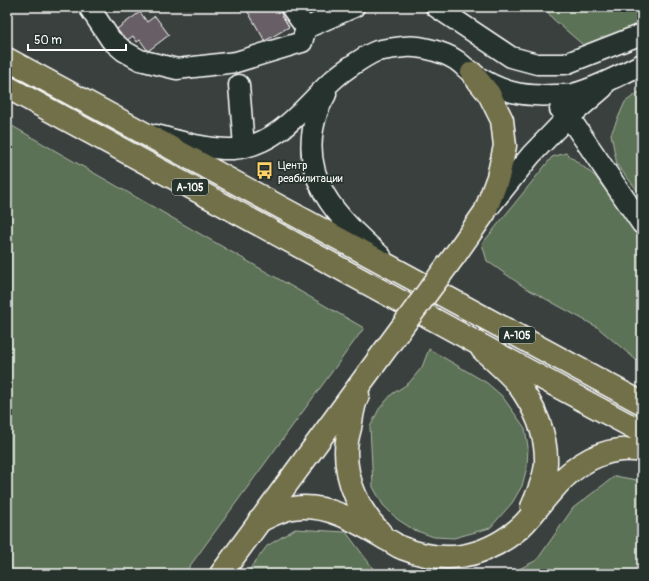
<svg xmlns="http://www.w3.org/2000/svg" width="649" height="581" viewBox="0 0 649 581" font-family="Pangolin,sans-serif">
	<rect width="100%" height="100%" fill="#3a403e"/>
	<filter id="ink" filterUnits="userSpaceOnUse"><feTurbulence type="fractalNoise" baseFrequency=".025" numOctaves="2"/><feDisplacementMap in="SourceGraphic" scale="8" xChannelSelector="R" yChannelSelector="G"/><feConvolveMatrix kernelMatrix="1 2 1 2 8 2 1 2 1" color-interpolation-filters="sRGB"/></filter>
	<g filter="url(#ink)">
		<g fill="#5c7256" stroke="#aeb8aa">
			<polygon points="544,7 642,7 642,28 590,51 553,19"/>
			<polygon points="642,90 642,196 617,165 611,134 625,102"/>
			<polygon points="7,123 364,328 184,574 7,574"/>
			<polygon points="566,153 595,176 636,232 642,235 642,365 597,327 524,287 487,261 482,244 552,157"/>
			<polygon points="429,349 487,383 502,396 525,428 528,447 527,467 522,486 512,503 490,528 454,538 434,537 414,530 397,519 383,505 373,487 370,427 379,409 392,394 409,383 422,367"/>
			<polygon points="615,476 642,481 642,574 509,574 537,560 573,508"/>
			<polygon points="295,529 346,532 375,571 385,574 246,574 267,546"/>
		</g>
		<g fill="#685f66" stroke="#fff">
			<polygon points="245,7 277,7 289,27 265,41"/>
			<polygon points="140,12 147,22 155,16 169,35 148,51 140,40 137,42 133,36 123,43 114,31"/>
		</g>
		<g fill="none" stroke-linecap="round" stroke-linejoin="round">
			<defs>
				<g id="minor">
					<polyline points="89,7 111,40 124,51 140,60 177,69 236,62 302,42 306,28"/>
					<polyline points="291,7 306,28 354,7"/>
					<polyline points="436,7 511,57 537,64 565,64 642,34"/>
					<polyline points="239,85 244,146"/>
					<path d="M326,94C323,100 319,107 317,113C296,178 337,217 381,256"/>
					<polyline points="560,109 569,117 642,224"/>
					<path d="M156,135C180,141 207,150 233,149C279,145 303,107 334,79C343,71 366,55 377,51C386,49 396,48 404,47C419,45 444,52 456,60C462,64 467,70 472,73C500,92 522,97 555,95C561,95 568,95 573,94C596,88 621,75 642,64"/>
					<polyline points="490,206 531,155 560,125 603,88"/>
				</g>
				<g id="major">
					<polyline points="455,255 485,212 498,177 505,146 502,120 489,94 472,73"/>
					<path d="M482,349C493,360 507,371 517,383C534,406 547,433 546,463C545,478 538,493 532,507"/>
					<path d="M358,395C353,405 352,417 350,428C348,435 346,444 346,452C346,481 359,511 380,532"/>
					<path d="M259,521C270,516 281,510 293,508C326,502 359,523 386,539C391,541 396,546 402,548C420,555 442,559 461,556C481,553 500,544 516,531C529,521 539,505 550,493C573,465 605,444 642,451"/>
					<polyline points="221,574 388,346"/>
				</g>
				<g id="highway">
					<polyline points="7,59 642,403"/>
					<polyline points="7,87 475,342 642,432"/>
				</g>
			</defs>
			<use href="#minor" stroke="#fff" stroke-width="23"/>
			<use href="#major" stroke="#fff" stroke-width="25"/>
			<use href="#highway" stroke="#fff" stroke-width="25"/>
			<use href="#minor" stroke="#26332d" stroke-width="20"/>
			<use href="#major" stroke="#726f4a" stroke-width="22"/>
			<use href="#highway" stroke="#726f4a" stroke-width="22"/>
			<defs>
				<polyline id="major-bridge" points="388,346 455,255"/>
			</defs>
			<use href="#major-bridge" stroke="#fff" stroke-width="25" stroke-linecap="butt"/>
			<use href="#major-bridge" stroke="#726f4a" stroke-width="22"/>
		</g>
	</g>
	<defs>
		<symbol id="bus-bare" viewBox="-9 -9 18 18"><path d="M-5-6H5V4H4V6H2V4H-2V6H-4V4H-5ZM-3.5-4V0h7V-4ZM-3.5 1.2v1.5H-2V1.2ZM2 1.2v1.5H3.5V1.2Z" fill="#ffd166" stroke="#26332d" stroke-width="2.5" paint-order="stroke"/></symbol>
	</defs>
	<g fill-rule="evenodd">
		<use href="#bus-bare" x="252" y="158" width="25" height="25"/>
	</g>
	<g text-anchor="middle" stroke-width="3.5" stroke-linejoin="round" paint-order="stroke">
		<g fill="#26332d" stroke="#bec2c0" stroke-width="1">
			<rect x="172" y="179" width="36" height="16" rx="3"/>
			<rect x="499" y="327" width="36" height="16" rx="3"/>
		</g>
		<g font-size="10" font-weight="bold" fill="#fff">
			<text x="190" y="191">А-105</text>
			<text x="517" y="339">А-105</text>
		</g>
		<g font-size="11" fill="#fff" stroke="#26332d" text-anchor="start">
			<text x="278" y="169">Центр<tspan x="278" dy="13">реабилитации</tspan></text>
		</g>
	</g>
	<rect width="649" height="581" fill="none" stroke="#26332d" stroke-width="24"/>
	<rect x="12" y="12" width="625" height="557" fill="none" stroke="#fff" stroke-width="1.5" filter="url(#ink)"/>
	<path d="M28 44v6h98v-6" fill="none" stroke="#ffffff" stroke-width="2"/>
	<text x="34" y="44" font-size="12" fill="#ffffff" stroke="#26332d" stroke-width="3" paint-order="stroke">50 m</text>
</svg>
